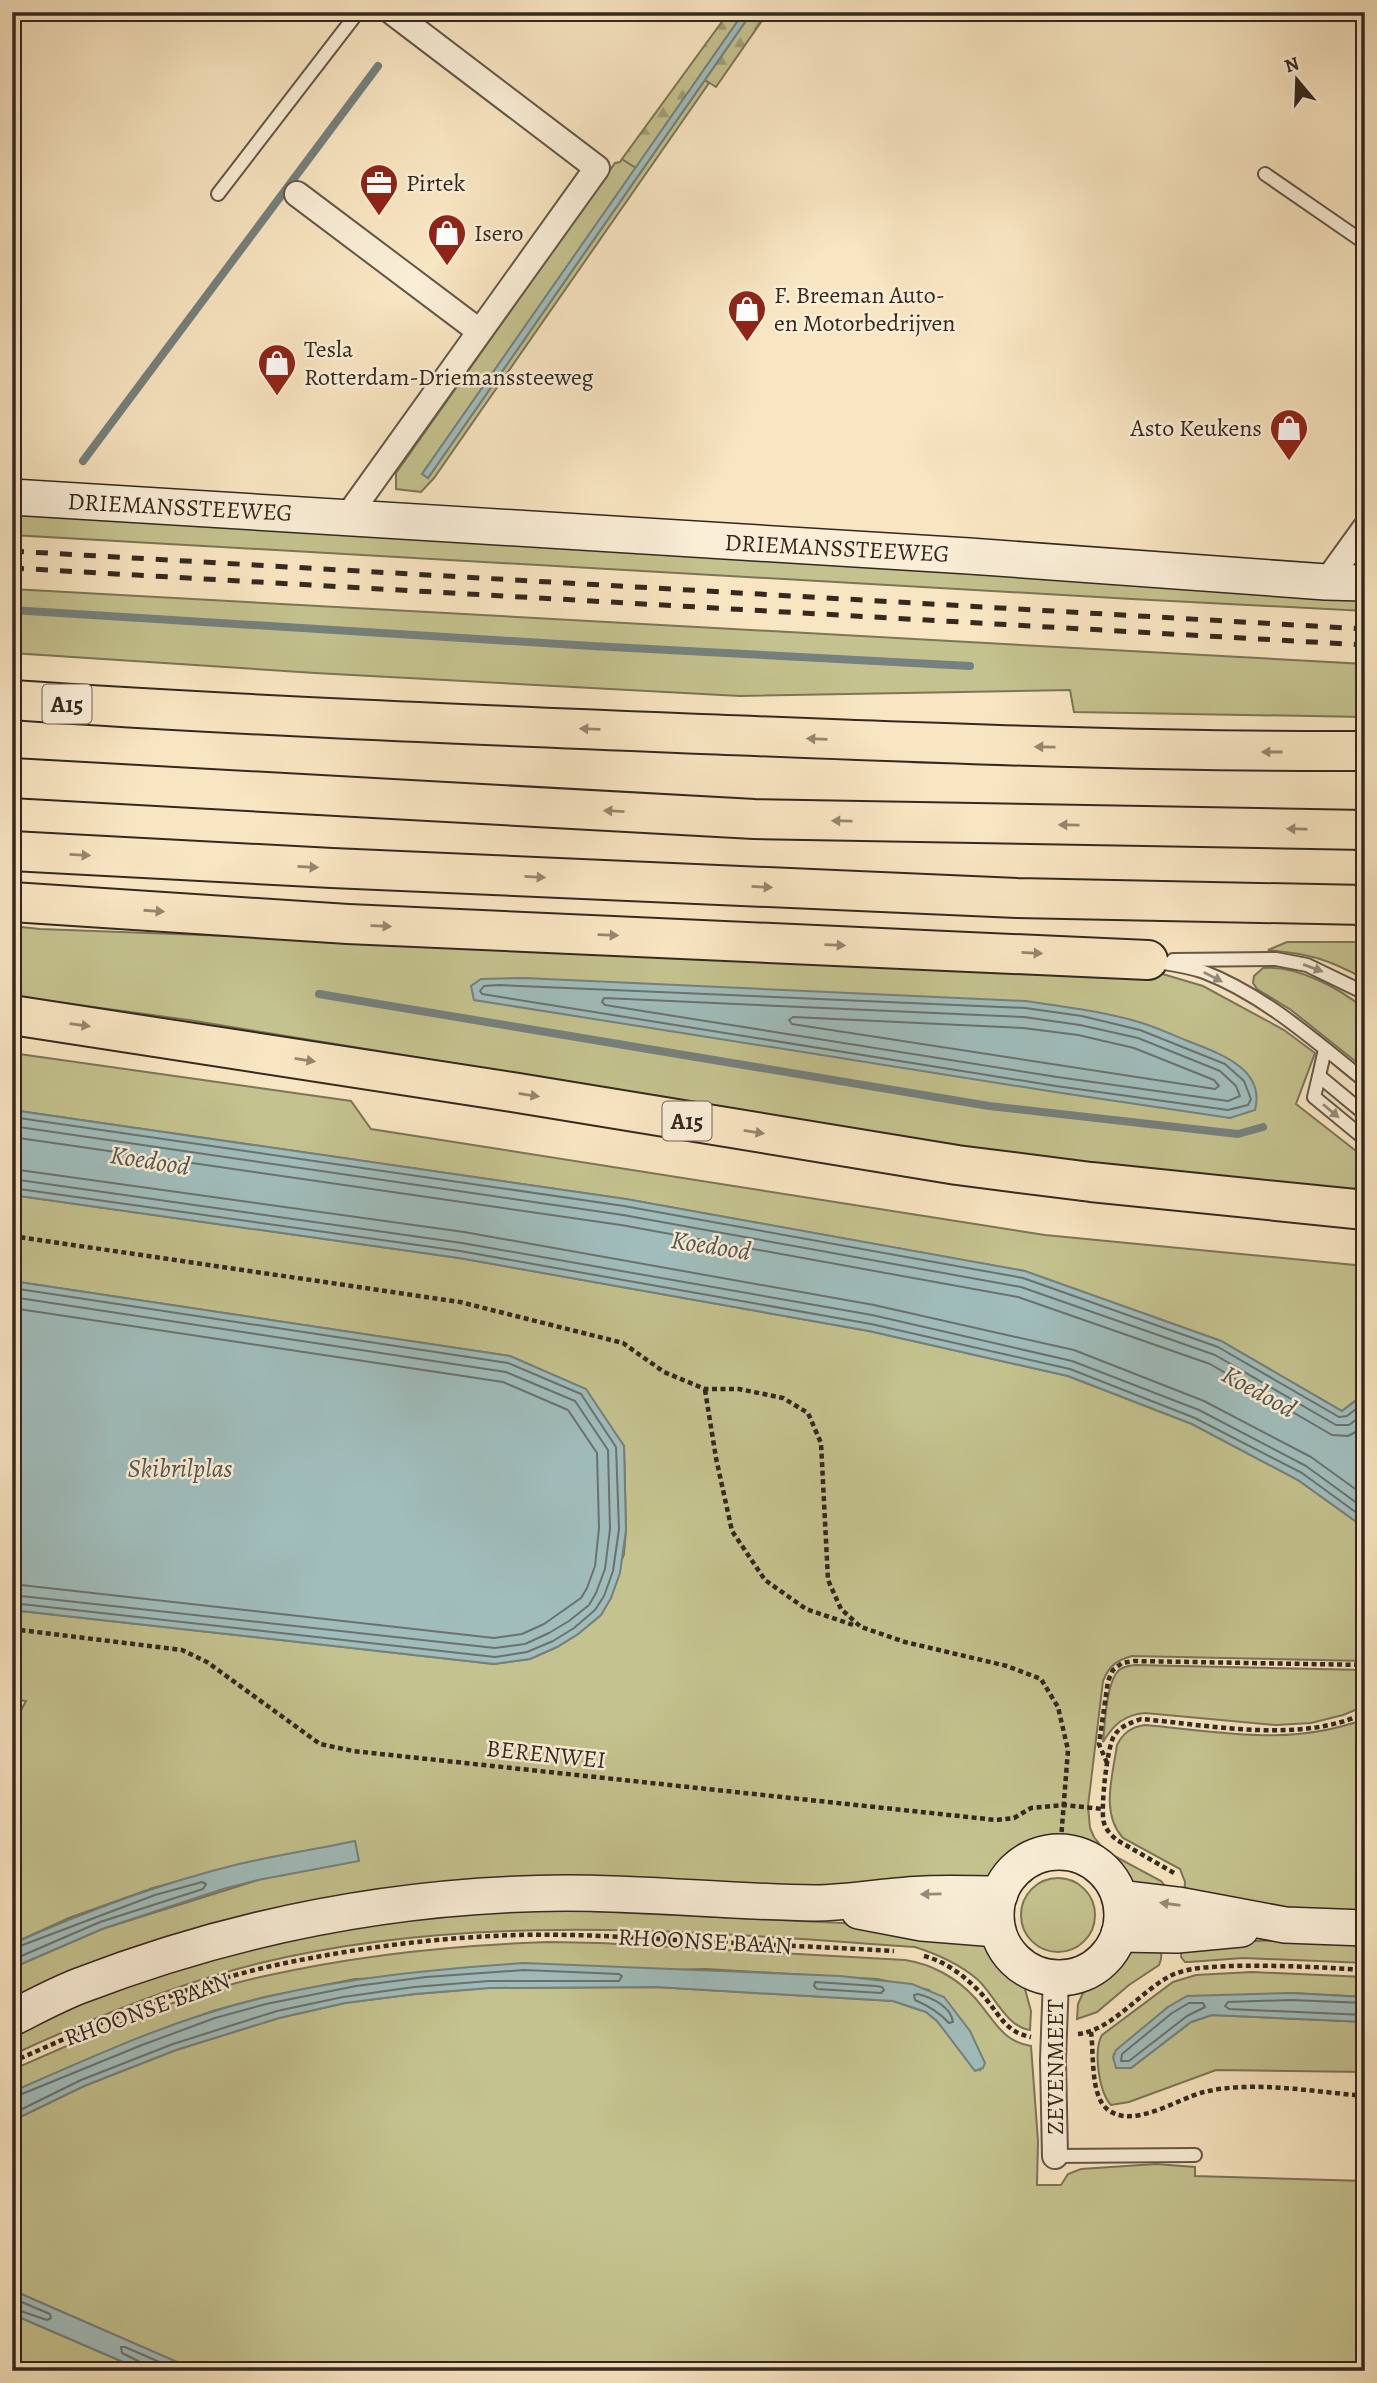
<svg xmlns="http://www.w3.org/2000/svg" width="1377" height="2383" viewBox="0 0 1377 2383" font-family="Alegreya,serif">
	<defs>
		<pattern id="forest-firs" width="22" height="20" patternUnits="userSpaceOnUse" patternTransform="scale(1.75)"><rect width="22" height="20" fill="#c4c28e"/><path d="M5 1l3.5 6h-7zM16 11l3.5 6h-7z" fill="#a09e74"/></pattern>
	</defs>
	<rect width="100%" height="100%" fill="#f8e5c1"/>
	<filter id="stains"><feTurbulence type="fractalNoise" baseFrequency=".00286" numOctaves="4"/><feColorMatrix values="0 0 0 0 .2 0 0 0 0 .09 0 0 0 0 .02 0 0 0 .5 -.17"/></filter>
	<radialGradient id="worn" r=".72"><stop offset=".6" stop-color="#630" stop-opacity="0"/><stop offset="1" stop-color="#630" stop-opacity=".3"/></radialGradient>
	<g fill="#c4c28e" stroke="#7c7557" stroke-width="2">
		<polygon points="705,80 709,83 434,478 421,492 396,489 396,473 615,163 620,162 622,159 636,168 423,473 428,478"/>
		<polygon points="12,513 1365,595 1365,611 1132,599 12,535"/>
		<polygon points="12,589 1365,664 1365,717 1074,712 1070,690 740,696 315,673 12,653"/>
		<polygon points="12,926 40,929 1149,970 1203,986 1284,1030 1315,1053 1296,1104 1365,1158 1365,1192 1330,1191 988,1151 189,1020 12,996"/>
		<path d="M1287,942H1365V979C1327,959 1311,954 1268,950Z"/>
		<path d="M1263,968C1297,965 1339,988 1365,1009V1069L1291,1010L1257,989L1253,983L1254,976Z"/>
		<polygon points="12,1053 351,1101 371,1129 1045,1235 1365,1266 1365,1393 1342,1411 1221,1341 1024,1271 625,1199 12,1110"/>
		<path d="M12,1195L459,1258L869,1331L1068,1376L1192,1424L1298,1480L1365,1528V1661L1132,1656C1117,1660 1109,1666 1103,1681L1088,1806L1090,1828L1094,1837L1105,1851L1161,1881L1165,1886H1131L1096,1852L1073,1843L1060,1841L1047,1842L1025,1850L989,1879L870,1889L529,1879L12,2003V1968L102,1929L258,1880L241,1864L153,1888L69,1918L12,1944V1727L26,1701L12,1699V1610L494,1664L530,1659L557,1647L578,1634L601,1615L624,1554L626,1529L624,1446L585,1389L510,1356L12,1281Z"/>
		<path d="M1135,1665L1365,1670V1706L1343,1715L1311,1723L1276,1725L1145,1713C1124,1715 1114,1724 1103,1742C1105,1724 1106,1682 1119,1670C1124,1666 1129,1666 1135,1665Z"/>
		<path d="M1365,1719V1912L1248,1905L1184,1897L1185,1882L1180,1869L1123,1838C1100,1813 1113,1775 1117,1745C1123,1733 1131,1727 1145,1725C1222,1732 1289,1747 1365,1719Z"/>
		<circle cx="1058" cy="1915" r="37"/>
		<path d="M568,1910L864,1924L984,1942L1017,1978L1025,1989L1031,2011L1030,2030C1006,2027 994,1994 977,1979C958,1963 937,1954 915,1947C697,1932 475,1911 260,1963C175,1984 92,2018 12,2055V2036C148,1966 300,1929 451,1914C490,1910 530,1911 568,1910Z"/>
		<polygon points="1285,1940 1365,1944 1365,1963 1243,1958 1189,1962 1185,1962 1181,1957 1182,1943"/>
		<path d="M549,1942L600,1943L905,1960C932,1964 957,1978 975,1998C993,2018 1002,2042 1031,2046L1038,2141L1037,2185H1061L1068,2174L1081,2169L1156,2164L1195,2167V2176L1365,2181V2371H196L12,2290V2121L84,2086L176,2050L279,2018L345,2003L415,1994L489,1988L656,1987L893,2001L926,2012L937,2021L980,2070L984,2063L929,1990L877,1979L706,1969L355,1979L265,1997L213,2011L139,2038L12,2092V2070C94,2034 178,1995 265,1976C359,1955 454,1945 549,1942Z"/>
		<polygon points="1162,1943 1161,1959 1159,1965 1129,1985 1097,2012 1077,2019 1078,2004 1082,1995 1093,1981 1133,1948"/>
		<path d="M1252,1972L1365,1977V1997L1291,1993L1168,2007L1114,2054L1131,2068L1191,2022L1212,2015L1365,2022V2072L1216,2070L1129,2102L1111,2105C1099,2092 1093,2051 1102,2035L1173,1982L1196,1975Z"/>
		<polygon points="12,2314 144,2371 12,2371"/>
	</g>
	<g fill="url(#forest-firs)" stroke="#7c7557" stroke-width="2">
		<polygon points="729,12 744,12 636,168 622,159"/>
		<polygon points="752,12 768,12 716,87 705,80"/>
	</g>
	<g fill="#a0bdbc" stroke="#75817e" stroke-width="2">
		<polygon points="744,12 752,12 428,478 422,474"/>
		<path d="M524,978L1025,1001C1065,1007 1104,1011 1142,1023C1158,1028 1173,1035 1188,1041C1218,1053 1266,1068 1255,1110L1230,1118L1055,1092L474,1000L471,986L481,979Z"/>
		<polygon points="12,1110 626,1199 1025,1271 1221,1341 1342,1411 1365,1394 1365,1528 1298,1480 1192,1424 1068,1376 869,1331 459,1258 12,1195"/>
		<polygon points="12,1281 510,1356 586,1389 624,1446 626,1530 620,1573 611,1598 601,1615 578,1634 557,1647 530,1659 494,1664 12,1610"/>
		<path d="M355,1841L359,1861L258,1880L223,1889L102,1929L12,1968V1944C86,1911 161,1883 239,1864C277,1855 317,1849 355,1841Z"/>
		<path d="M524,1963L840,1976L912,1984L944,1997L970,2031L985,2063L983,2068L975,2071L937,2021L926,2012L893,2001L656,1987L489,1988L415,1994L345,2003L279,2018L176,2050L84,2086L12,2121V2092C94,2056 178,2017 266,1997C351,1977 437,1969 524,1963Z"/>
		<polygon points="1291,1993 1365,1997 1365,2022 1212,2015 1191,2022 1131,2068 1116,2068 1113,2057 1116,2050 1168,2007 1187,1996"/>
		<polygon points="12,2290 175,2361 196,2371 144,2371 12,2314"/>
	</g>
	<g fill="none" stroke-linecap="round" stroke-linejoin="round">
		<g stroke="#6a726e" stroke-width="2">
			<polygon points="499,985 1025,1008 1082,1016 1140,1030 1225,1064 1244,1081 1251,1099 1248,1105 1228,1110 1056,1086 482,994 480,991 484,986"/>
			<polygon points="604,998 1024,1017 1080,1025 1138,1038 1220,1071 1236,1086 1240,1096 1228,1101 1057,1077 605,1005 602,1002"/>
			<polygon points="793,1017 1023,1028 1078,1035 1134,1048 1214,1080 1219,1086 1215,1089 792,1024 789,1020"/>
			<polyline points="12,1117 624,1206 1023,1278 1218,1347 1339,1417 1347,1416 1365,1402"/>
			<polyline points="12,1126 623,1215 1021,1287 1215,1355 1336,1425 1349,1425 1365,1413"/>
			<polyline points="12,1137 621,1225 1018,1297 1210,1364 1332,1435 1348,1436 1365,1427"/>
			<polyline points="12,1169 464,1232 874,1305 1074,1350 1204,1401 1311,1457 1365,1496"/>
			<polyline points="12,1179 462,1243 872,1315 1072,1361 1199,1410 1306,1466 1365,1509"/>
			<polyline points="12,1188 460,1251 871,1324 1070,1369 1195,1418 1302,1473 1365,1519"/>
			<polyline points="12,1288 508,1363 581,1394 616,1447 619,1529 613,1571 604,1596 595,1610 574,1628 553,1641 527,1652 495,1657 12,1603"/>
			<polyline points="12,1297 506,1372 575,1401 608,1450 610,1529 605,1569 596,1593 589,1605 569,1621 549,1633 525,1644 495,1648 12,1595"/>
			<polyline points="12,1308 503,1382 568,1410 597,1453 599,1528 595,1566 587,1588 581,1598 544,1624 522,1634 494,1638 12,1584"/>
			<polyline points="12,1949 155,1895 202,1882 206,1884 203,1889 100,1922 12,1960"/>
			<polygon points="815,1982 876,1986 882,1987 884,1990 881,1993 817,1989 814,1986"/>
			<path d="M918,1994C933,1998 951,2007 953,2022L949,2023C939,2012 929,2006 915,2000L914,1995Z"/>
			<polygon points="1189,2003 1203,2003 1205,2007 1187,2016 1129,2061 1121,2061 1122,2054 1172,2013"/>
			<polyline points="1365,2003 1291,2000 1228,2002 1225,2006 1229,2009 1365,2015"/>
			<polyline points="12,2098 142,2045 215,2018 266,2004 356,1986 426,1977 524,1970 619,1974 622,1976 619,1981 489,1981 414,1987 343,1997 277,2011 173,2044 81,2080 12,2114"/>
			<polyline points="12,2298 50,2314 51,2318 47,2320 12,2308"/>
			<polyline points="144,2371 142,2363 122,2353 121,2347 125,2347 180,2371"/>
		</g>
		<g stroke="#75817e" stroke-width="8">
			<polyline points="83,461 378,66"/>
			<polyline points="12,610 592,646 970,666"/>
			<polyline points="319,994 989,1106 1238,1134 1263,1127"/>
		</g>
		<defs>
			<g id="service">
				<polyline points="27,14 29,12"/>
				<polyline points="1265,174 1365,243"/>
				<polyline points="218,194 358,12"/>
				<polyline points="1173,960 1276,959 1307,965 1365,993"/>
				<path d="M1152,961C1169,964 1188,966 1204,972C1264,995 1315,1041 1365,1081"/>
				<polyline points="1325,1049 1319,1076 1365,1114"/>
				<polyline points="1319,1076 1314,1097 1365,1139"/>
				<polyline points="1055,2156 1195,2155"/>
			</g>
			<g id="minor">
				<polyline points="297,194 479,331"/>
				<polyline points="347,517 597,168 392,12"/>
				<polyline points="1326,582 1365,528"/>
				<polyline points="1055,2156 1053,2060 1056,1978"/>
			</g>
			<g id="secondary">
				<polyline points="12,497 969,556 1326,582 1365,583"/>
				<circle cx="1059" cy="1915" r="63"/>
				<polyline points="1120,1898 1178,1905 1285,1925 1365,1928"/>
				<polyline points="859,1911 922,1923 997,1929"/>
				<polyline points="1119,1934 1177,1935 1241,1929"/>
				<path d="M12,2018C34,2007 56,1995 79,1986C237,1925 396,1894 566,1893C649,1893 732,1902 815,1903C851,1903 889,1895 925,1894C950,1893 975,1894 1000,1894"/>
			</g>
			<g id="motorway">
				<path d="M12,700C234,715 456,724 678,733C907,742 1136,752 1365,751"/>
				<polyline points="12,778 754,819 1365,830"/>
				<polyline points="12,851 332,868 1017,898 1365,905"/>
				<polyline points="12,902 348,924 1148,960"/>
				<polyline points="12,1015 512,1092 957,1165 1091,1182 1365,1210"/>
			</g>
		</defs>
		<use href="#service" stroke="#655748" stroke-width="16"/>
		<use href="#minor" stroke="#655748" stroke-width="28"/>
		<use href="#secondary" stroke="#342820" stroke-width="38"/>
		<use href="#motorway" stroke="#342820" stroke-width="42"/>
		<g stroke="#342820" stroke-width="4.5" stroke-dasharray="5 3.5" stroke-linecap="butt">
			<polyline points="12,1236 460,1302 623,1343 664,1372 705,1389 739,1389 783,1398 808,1413 821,1443 828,1580 841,1609 861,1627 905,1642 1007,1666 1041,1679 1058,1707 1068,1750 1060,1852"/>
			<polyline points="705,1390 716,1458 732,1531 765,1580 806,1609 856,1626"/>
			<polyline points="12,1629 182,1650 207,1662 320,1744 353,1751 996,1820 1014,1818 1031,1808 1064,1805 1102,1809"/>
			<polyline points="1107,1763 1099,1744 1108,1681 1113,1670 1122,1663 1134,1661 1365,1665"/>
			<path d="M1174,1873L1117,1840C1112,1836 1106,1830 1104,1823C1100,1811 1107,1747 1114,1736C1120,1726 1130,1723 1141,1719C1210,1725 1301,1744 1365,1713"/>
			<path d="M924,1956C948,1962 970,1980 986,1999C1001,2017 1006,2032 1031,2037"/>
			<path d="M1091,2032C1094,2053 1090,2095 1107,2109C1132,2130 1177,2099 1204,2092C1254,2080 1314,2092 1365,2096"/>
			<path d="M1078,2034C1113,2030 1140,1991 1172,1975C1190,1967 1211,1967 1230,1966C1275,1965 1320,1967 1365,1970"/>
			<path d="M12,2062C98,2024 184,1985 276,1965C342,1951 409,1941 476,1937C543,1932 610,1936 677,1940C749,1944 822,1947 894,1951"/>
		</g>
		<use href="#service" stroke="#faeed7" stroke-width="12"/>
		<use href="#minor" stroke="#faeed7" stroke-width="24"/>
		<use href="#secondary" stroke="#faeed7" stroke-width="35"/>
		<use href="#motorway" stroke="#f8e5c1" stroke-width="38"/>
		<g stroke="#342820" stroke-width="5" stroke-dasharray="12 12" stroke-linecap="butt">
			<polyline points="12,551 1365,629"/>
			<polyline points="12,568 1365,645"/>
		</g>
	</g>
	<defs><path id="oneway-solid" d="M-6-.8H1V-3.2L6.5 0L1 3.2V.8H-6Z" transform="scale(1.75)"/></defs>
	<g fill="#968670">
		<use href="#oneway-solid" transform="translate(590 729) rotate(-178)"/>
		<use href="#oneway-solid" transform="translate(817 739) rotate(-178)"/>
		<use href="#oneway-solid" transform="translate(1045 747) rotate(-179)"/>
		<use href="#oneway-solid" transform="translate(1272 752) rotate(180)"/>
		<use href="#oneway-solid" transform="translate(614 811) rotate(-177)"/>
		<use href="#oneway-solid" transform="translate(842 821) rotate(-179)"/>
		<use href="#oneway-solid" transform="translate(1069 825) rotate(-179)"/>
		<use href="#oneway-solid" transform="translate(1297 829) rotate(-179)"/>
		<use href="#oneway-solid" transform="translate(80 855) rotate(3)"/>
		<use href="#oneway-solid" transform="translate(308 867) rotate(3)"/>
		<use href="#oneway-solid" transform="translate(535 877) rotate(3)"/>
		<use href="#oneway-solid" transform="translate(762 887) rotate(3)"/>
		<use href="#oneway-solid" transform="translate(154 911) rotate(4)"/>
		<use href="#oneway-solid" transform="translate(381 926) rotate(2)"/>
		<use href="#oneway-solid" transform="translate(608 935) rotate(2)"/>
		<use href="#oneway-solid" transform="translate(835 945) rotate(2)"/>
		<use href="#oneway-solid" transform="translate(1032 953) rotate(3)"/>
		<use href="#oneway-solid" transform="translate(80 1025) rotate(8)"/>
		<use href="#oneway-solid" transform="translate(305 1060) rotate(9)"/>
		<use href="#oneway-solid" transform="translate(529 1095) rotate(9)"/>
		<use href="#oneway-solid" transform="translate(754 1132) rotate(9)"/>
	</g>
	<g fill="#978b7c">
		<use href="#oneway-solid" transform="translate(1313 968) rotate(20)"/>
		<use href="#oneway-solid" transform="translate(1213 977) rotate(27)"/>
		<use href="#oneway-solid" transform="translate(1331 1111) rotate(40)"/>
		<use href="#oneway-solid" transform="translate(931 1894) rotate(179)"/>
		<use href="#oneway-solid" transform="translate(1170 1904) rotate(-172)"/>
	</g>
	<defs>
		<symbol id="office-pin" viewBox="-11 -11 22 30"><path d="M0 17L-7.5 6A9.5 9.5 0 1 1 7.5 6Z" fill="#8f2418" stroke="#faeed7"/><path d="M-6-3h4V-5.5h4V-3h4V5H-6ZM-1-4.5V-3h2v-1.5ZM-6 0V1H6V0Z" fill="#fff"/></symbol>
		<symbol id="shop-pin" viewBox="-11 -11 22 30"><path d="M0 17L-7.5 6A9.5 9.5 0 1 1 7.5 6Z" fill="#8f2418" stroke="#faeed7"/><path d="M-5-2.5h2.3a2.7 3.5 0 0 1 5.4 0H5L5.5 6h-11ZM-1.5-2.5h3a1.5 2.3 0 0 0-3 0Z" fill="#fff"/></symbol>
	</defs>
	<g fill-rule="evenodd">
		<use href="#office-pin" x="357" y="161" width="44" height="60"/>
		<use href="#shop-pin" x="425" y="211" width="44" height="60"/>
		<use href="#shop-pin" x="725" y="287" width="44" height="60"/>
		<use href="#shop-pin" x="255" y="341" width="44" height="60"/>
		<use href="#shop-pin" x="1267" y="406" width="44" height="60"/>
	</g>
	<g text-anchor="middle" stroke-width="5" stroke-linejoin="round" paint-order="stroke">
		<g fill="#faeed7" stroke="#6f6357" stroke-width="2">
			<rect x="42.5" y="684.5" width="49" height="39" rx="5"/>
			<rect x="662.5" y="1101.5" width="49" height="39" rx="5"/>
		</g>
		<g font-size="23" font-weight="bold" fill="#342820">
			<text x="67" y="712">A15</text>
			<text x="687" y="1129">A15</text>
		</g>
		<g font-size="24" fill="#342820" stroke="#faeed7" text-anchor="start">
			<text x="406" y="191">Pirtek</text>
			<text x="474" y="241">Isero</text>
			<text x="774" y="303">F. Breeman Auto-<tspan x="774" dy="28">en Motorbedrijven</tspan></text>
			<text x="304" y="357">Tesla<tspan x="304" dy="28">Rotterdam-Driemanssteeweg</tspan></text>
			<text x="1262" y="436" text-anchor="end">Asto Keukens</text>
		</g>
		<g font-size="24" fill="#342820" stroke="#faeed7">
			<text transform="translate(180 507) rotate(3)" y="8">DRIEMANSSTEEWEG</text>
			<text transform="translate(837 548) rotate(3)" y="8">DRIEMANSSTEEWEG</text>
			<text transform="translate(546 1754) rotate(6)" y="8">BERENWEI</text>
			<text transform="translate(705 1941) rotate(3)" y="8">RHOONSE BAAN</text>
			<text transform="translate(147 2009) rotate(-20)" y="8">RHOONSE BAAN</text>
			<text transform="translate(1055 2067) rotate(-90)" y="8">ZEVENMEET</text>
		</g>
		<g font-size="26" font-style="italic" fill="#54554f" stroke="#faeed7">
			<text transform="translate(150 1160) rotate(9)" y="9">Koedood</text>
			<text transform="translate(711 1245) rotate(9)" y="9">Koedood</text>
			<text transform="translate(1259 1391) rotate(29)" y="9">Koedood</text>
			<text x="180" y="1477">Skibrilplas</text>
		</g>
	</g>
	<rect width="1377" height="2383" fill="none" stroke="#f8e5c1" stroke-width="42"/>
	<rect x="14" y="14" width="1349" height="2355" fill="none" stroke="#342820" stroke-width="3.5"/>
	<rect x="21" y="21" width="1335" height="2341" fill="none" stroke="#342820" stroke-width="2"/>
	<g transform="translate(1297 80) rotate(341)" stroke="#faeed7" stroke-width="5" paint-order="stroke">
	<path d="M0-5L12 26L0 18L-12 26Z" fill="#342820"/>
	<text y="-10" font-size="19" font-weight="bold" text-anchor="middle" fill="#342820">N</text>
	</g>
	<rect width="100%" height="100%" filter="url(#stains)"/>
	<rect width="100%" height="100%" fill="url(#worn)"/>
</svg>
